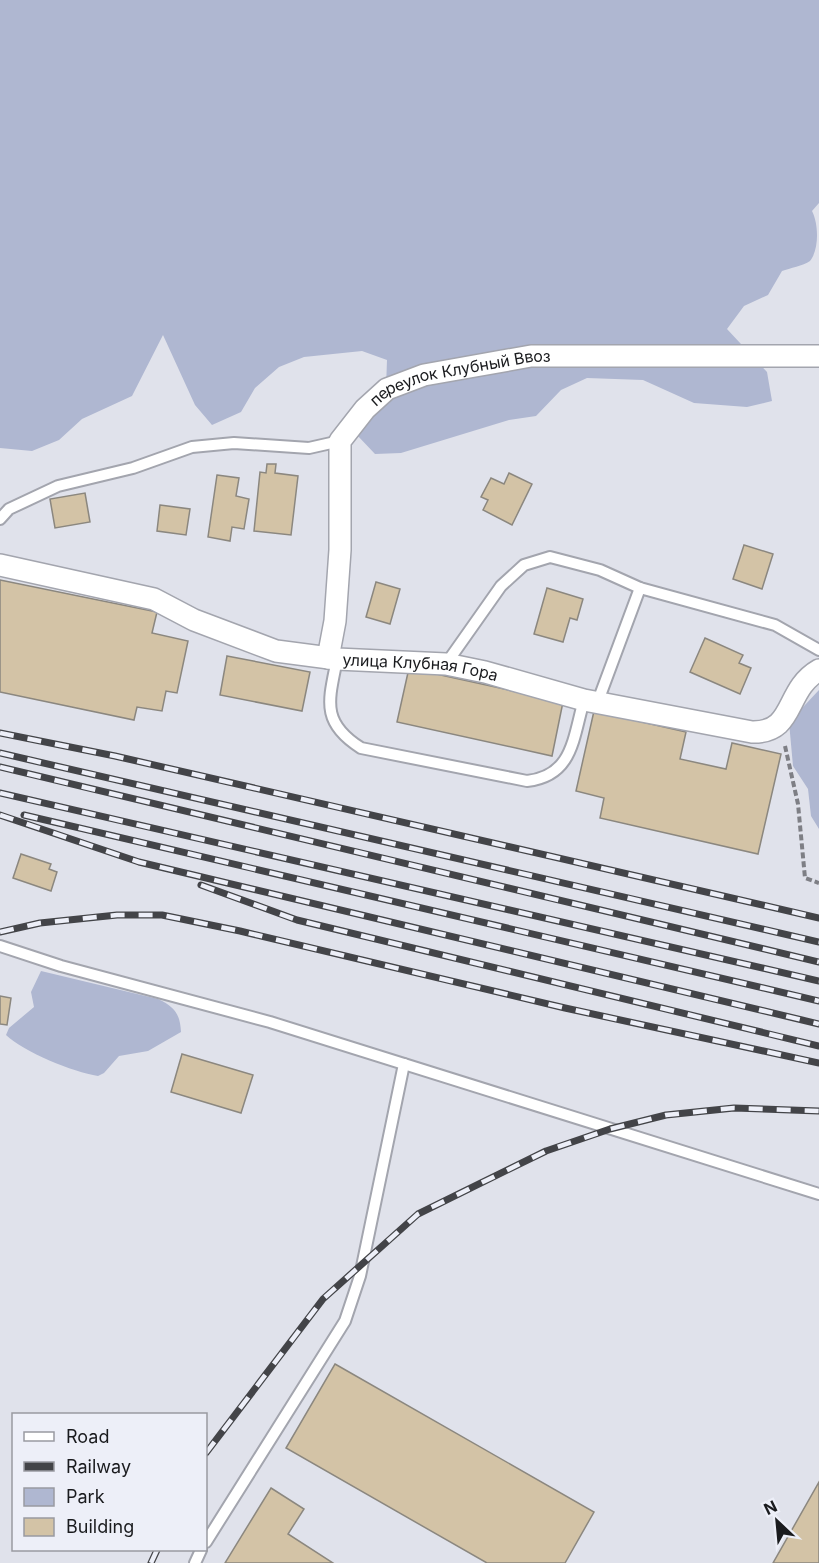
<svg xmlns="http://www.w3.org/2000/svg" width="819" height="1563" viewBox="0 0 819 1563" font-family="Inter,sans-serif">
	<rect width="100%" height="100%" fill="#e0e2eb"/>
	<g fill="#afb7d1">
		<path d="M0,0H819V203L812,211C819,225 819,250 810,261C803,266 790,268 782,271L768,295L744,306L727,329L767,372L772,401L747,407L694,403L643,380L587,378L561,390L536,416L509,420L401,453L375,454L357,435L386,388L387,360L362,351L304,357L279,367L255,388L241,412L212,425L195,405L163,335L132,396L82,419L59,440L32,451L0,448Z"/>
		<polygon points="819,690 819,829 811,816 808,789 793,766 789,722"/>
		<path d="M41,971L158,999C175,1007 180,1014 181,1032L148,1051L119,1056L104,1073L98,1076C73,1072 24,1052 6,1035L9,1028L34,1007L31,992Z"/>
	</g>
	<g fill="#d3c3a6" stroke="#8b877f" stroke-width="1.5">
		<polygon points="267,464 276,464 275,473 298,476 291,535 254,531 260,472 266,473"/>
		<polygon points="509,473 532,484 512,525 483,510 488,500 481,497 491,478 504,484"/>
		<polygon points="217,475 239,478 236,496 249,499 244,529 232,527 230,541 208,537"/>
		<polygon points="85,493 90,522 55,528 50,499"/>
		<polygon points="160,505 190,509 186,535 157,531"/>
		<polygon points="744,545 773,554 762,589 733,579"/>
		<polygon points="0,580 157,612 152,633 188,641 177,693 166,691 162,711 137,707 134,720 0,692"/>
		<polygon points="376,582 400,589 390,624 366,617"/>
		<polygon points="547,588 583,599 577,620 570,618 563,642 534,634"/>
		<polygon points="705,638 743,655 739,663 751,668 740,694 690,672"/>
		<polygon points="227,656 310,672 302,711 220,695"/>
		<polygon points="409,668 563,702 552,756 397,722"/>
		<polygon points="594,711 686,732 680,759 726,769 732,743 781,754 758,854 600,818 604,798 576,791"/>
		<polygon points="21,854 51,864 49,869 57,872 51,891 13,878"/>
		<polygon points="0,996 11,998 7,1025 0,1024"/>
		<polygon points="182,1054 253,1075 241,1113 171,1092"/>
		<polygon points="335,1364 594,1512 565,1563 487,1563 286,1448"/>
		<polygon points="819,1482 819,1563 773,1563"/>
		<polygon points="271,1488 304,1509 288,1534 333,1563 225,1563"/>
	</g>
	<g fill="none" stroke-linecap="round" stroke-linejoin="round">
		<defs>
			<g id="service">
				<polyline points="0,519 9,509 58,486 133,468 192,447 234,443 309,448 340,441"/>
				<path d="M337,659C329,700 320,722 361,748L527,781C573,776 573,738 584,700"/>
				<polyline points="446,664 501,586 524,565 550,557 600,570 640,588 775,625 819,650"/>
				<polyline points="598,701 640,588"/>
				<polyline points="0,946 61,966 270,1022 819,1194"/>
				<polyline points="206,1542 345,1321 360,1276 404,1064"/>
				<polyline points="195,1563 201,1550"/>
			</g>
			<g id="minor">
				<path id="s1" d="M0,565L154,599L194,620L276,651L337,659L446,664L485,672L584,700L752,732C796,733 784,690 819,670"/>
				<path id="s2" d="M328,658L335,621L340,550V441L365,409L387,389L424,375L531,356H819"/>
			</g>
		</defs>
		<use href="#service" stroke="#a3a5ae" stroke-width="14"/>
		<use href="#minor" stroke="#a3a5ae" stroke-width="24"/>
		<polyline stroke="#7e7f85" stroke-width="4" stroke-dasharray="6 3" stroke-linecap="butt" points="785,746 798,804 805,878 819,883"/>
		<use href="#service" stroke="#fff" stroke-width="10"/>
		<use href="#minor" stroke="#fff" stroke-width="21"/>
		<defs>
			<g id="rail">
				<polyline points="0,733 115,756 819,918"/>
				<polyline points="0,753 819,942"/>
				<polyline points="0,767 819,962"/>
				<polyline points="0,793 819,981"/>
				<polyline points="0,815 139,862 819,1024"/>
				<polyline points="24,815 819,1001"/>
				<polyline points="201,885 297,920 819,1046"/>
				<polyline points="0,932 40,923 117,915 162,915 240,931 565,1008 819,1063"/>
				<polyline points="206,1453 323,1299 418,1214 546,1151 610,1129 666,1115 734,1108 819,1111"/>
				<polyline points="151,1563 157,1550"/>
			</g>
		</defs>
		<use href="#rail" stroke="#434448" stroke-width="7"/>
		<use href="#rail" stroke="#edeff8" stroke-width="4.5" stroke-dasharray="14" stroke-linecap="butt"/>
	</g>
	<g text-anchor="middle" stroke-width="4.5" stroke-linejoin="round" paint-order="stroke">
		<g font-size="16" fill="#1a1b1e" stroke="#edeff8">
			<text dy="6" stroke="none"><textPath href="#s2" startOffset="362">переулок Клубный Ввоз</textPath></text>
			<text dy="6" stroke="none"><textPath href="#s1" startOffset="436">улица Клубная Гора</textPath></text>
		</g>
	</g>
	<rect x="12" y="1413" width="195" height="138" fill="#edeff8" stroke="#999aa1" stroke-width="1.5"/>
	<rect x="24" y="1432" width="30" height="9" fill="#ffffff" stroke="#999aa1" stroke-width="1.5"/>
	<text x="66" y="1443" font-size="18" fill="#1a1b1e">Road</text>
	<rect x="24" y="1462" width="30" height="9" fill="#434448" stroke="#999aa1" stroke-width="1.5"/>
	<text x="66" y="1473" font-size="18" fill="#1a1b1e">Railway</text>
	<rect x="24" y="1488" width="30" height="18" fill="#afb7d1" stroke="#999aa1" stroke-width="1.5"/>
	<text x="66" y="1503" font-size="18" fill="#1a1b1e">Park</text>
	<rect x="24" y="1518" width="30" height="18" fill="#d3c3a6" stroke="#999aa1" stroke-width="1.5"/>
	<text x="66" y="1533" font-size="18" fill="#1a1b1e">Building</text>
	<g transform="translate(777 1521) rotate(334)" stroke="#edeff8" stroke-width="4.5" paint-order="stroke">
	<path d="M0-4.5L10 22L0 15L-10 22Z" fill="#1a1b1e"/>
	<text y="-9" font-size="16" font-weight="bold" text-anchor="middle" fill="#1a1b1e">N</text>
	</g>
</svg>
